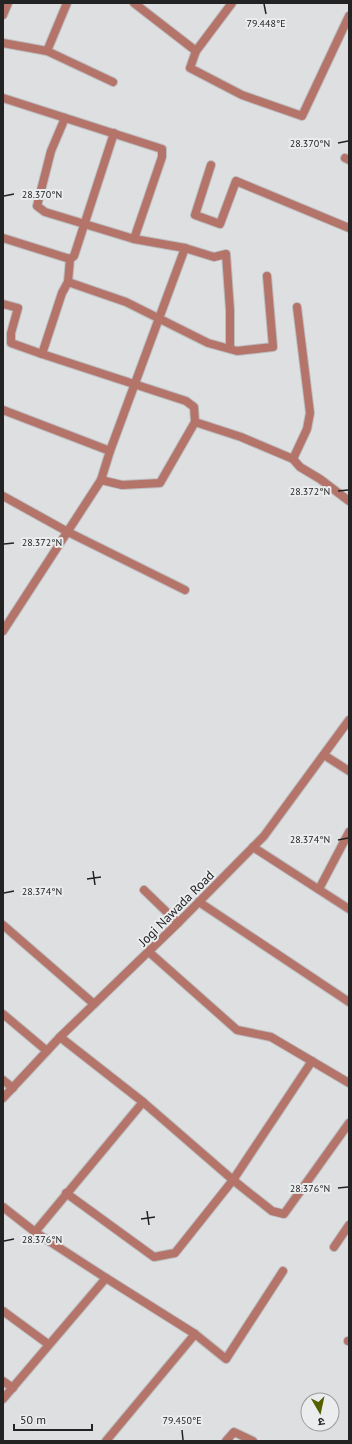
<svg xmlns="http://www.w3.org/2000/svg" width="352" height="1444" viewBox="0 0 352 1444" font-family="'PT Sans','Noto Sans Devanagari',sans-serif">
	<rect width="100%" height="100%" fill="#dddfe1"/>
	<g fill="none" stroke-linecap="round" stroke-linejoin="round">
		<defs>
			<g id="minor">
				<polyline points="134,3 196,51"/>
				<polyline points="232,3 196,51 190,68 242,95 302,116 349,16"/>
				<polyline points="3,15 8,3"/>
				<polyline points="3,43 47,51 113,82"/>
				<polyline points="47,51 67,3"/>
				<polyline points="3,98 162,149 162,157 134,239"/>
				<polyline points="65,118 51,151 37,206 45,212 134,239 185,248 214,257 226,254 230,310 230,348"/>
				<polyline points="345,158 349,160"/>
				<polyline points="211,165 195,215 220,224 236,181 349,228"/>
				<polyline points="3,238 70,259"/>
				<polyline points="68,282 126,302 208,343 237,351 273,347 267,276"/>
				<polyline points="3,304 18,308 11,333 11,343 42,354"/>
				<polyline points="3,410 110,451"/>
				<polyline points="195,422 241,437 293,459 300,467 320,479 349,501"/>
				<polyline points="293,459 307,429 310,413 297,307"/>
				<polyline points="101,480 122,485 160,483 195,422 194,407 186,401 42,354 62,293 68,282 70,259 74,256 114,133"/>
				<polyline points="3,496 68,532 185,590"/>
				<polyline points="3,631 101,480 110,451 185,248"/>
				<polyline points="324,755 349,771"/>
				<polyline points="253,847 349,909"/>
				<polyline points="319,889 349,832"/>
				<polyline points="144,890 178,923"/>
				<polyline points="199,902 349,1002"/>
				<polyline points="3,925 94,1004"/>
				<polyline points="149,952 237,1030 271,1037 349,1083"/>
				<polyline points="3,1014 47,1051"/>
				<polyline points="60,1037 143,1102 233,1180 272,1211 284,1214 349,1123"/>
				<polyline points="3,1080 13,1088"/>
				<polyline points="66,1193 154,1257 175,1253 233,1180 312,1061"/>
				<polyline points="3,1207 35,1232 106,1278"/>
				<polyline points="35,1232 143,1102"/>
				<polyline points="334,1247 349,1225"/>
				<polyline points="3,1311 48,1344"/>
				<polyline points="348,1341 349,1341"/>
				<polyline points="3,1381 13,1388"/>
				<polyline points="3,1399 106,1278 195,1334 226,1359 283,1271"/>
				<polyline points="106,1441 195,1334"/>
				<polyline points="226,1441 234,1432 253,1441"/>
			</g>
			<polyline id="tertiary" points="3,1098 60,1037 178,923 264,836 349,720"/>
		</defs>
		<use href="#minor" stroke="#bcbdbf" stroke-width="10"/>
		<use href="#tertiary" stroke="#bcbdbf" stroke-width="10"/>
		<use href="#minor" stroke="#b5746a" stroke-width="8"/>
		<use href="#tertiary" stroke="#b5746a" stroke-width="8"/>
	</g>
	<path fill="none" stroke="#232324" stroke-width="1.5" d="M264,4L266,14M338,143L348,141M4,196L14,194M338,491L348,490M4,544L14,543M338,840L348,838M93,871L95,885M87,879L101,877M4,893L14,891M338,1188L348,1187M147,1211L149,1225M141,1219L155,1217M4,1241L14,1239M182,1430L183,1440"/>
	<g text-anchor="middle" stroke-width="4" stroke-linejoin="round" paint-order="stroke">
		<g font-size="13" fill="#232324" stroke="#eaecee">
			<text transform="translate(176 908) rotate(-45)" y="5">Jogi Nawada Road</text>
		</g>
	</g>
	<g font-size="10" text-anchor="middle" fill="#232324" stroke="#eaecee" stroke-width="4" stroke-linejoin="round" paint-order="stroke">
		<text x="266" y="27">79.448°E</text>
		<text x="310" y="147">28.370°N</text>
		<text x="42" y="198">28.370°N</text>
		<text x="310" y="495">28.372°N</text>
		<text x="42" y="546">28.372°N</text>
		<text x="310" y="843">28.374°N</text>
		<text x="42" y="895">28.374°N</text>
		<text x="310" y="1192">28.376°N</text>
		<text x="42" y="1243">28.376°N</text>
		<text x="182" y="1424">79.450°E</text>
	</g>
	<rect width="352" height="1444" fill="none" stroke="#232324" stroke-width="8"/>
	<g transform="translate(320 1412) rotate(171)"><circle r="19" fill="#eaecee" stroke="#9a9c9d"/>
	<path d="M0-3L7 15L0 10L-7 15Z" fill="#546000"/>
	<text y="-6" font-size="11" font-weight="bold" text-anchor="middle" fill="#232324">उ</text>
	</g>
	<path d="M14 1424v6h78v-6" fill="none" stroke="#232324" stroke-width="2"/>
	<text x="20" y="1424" font-size="12" fill="#232324" stroke="#eaecee" stroke-width="3" paint-order="stroke">50 m</text>
</svg>
